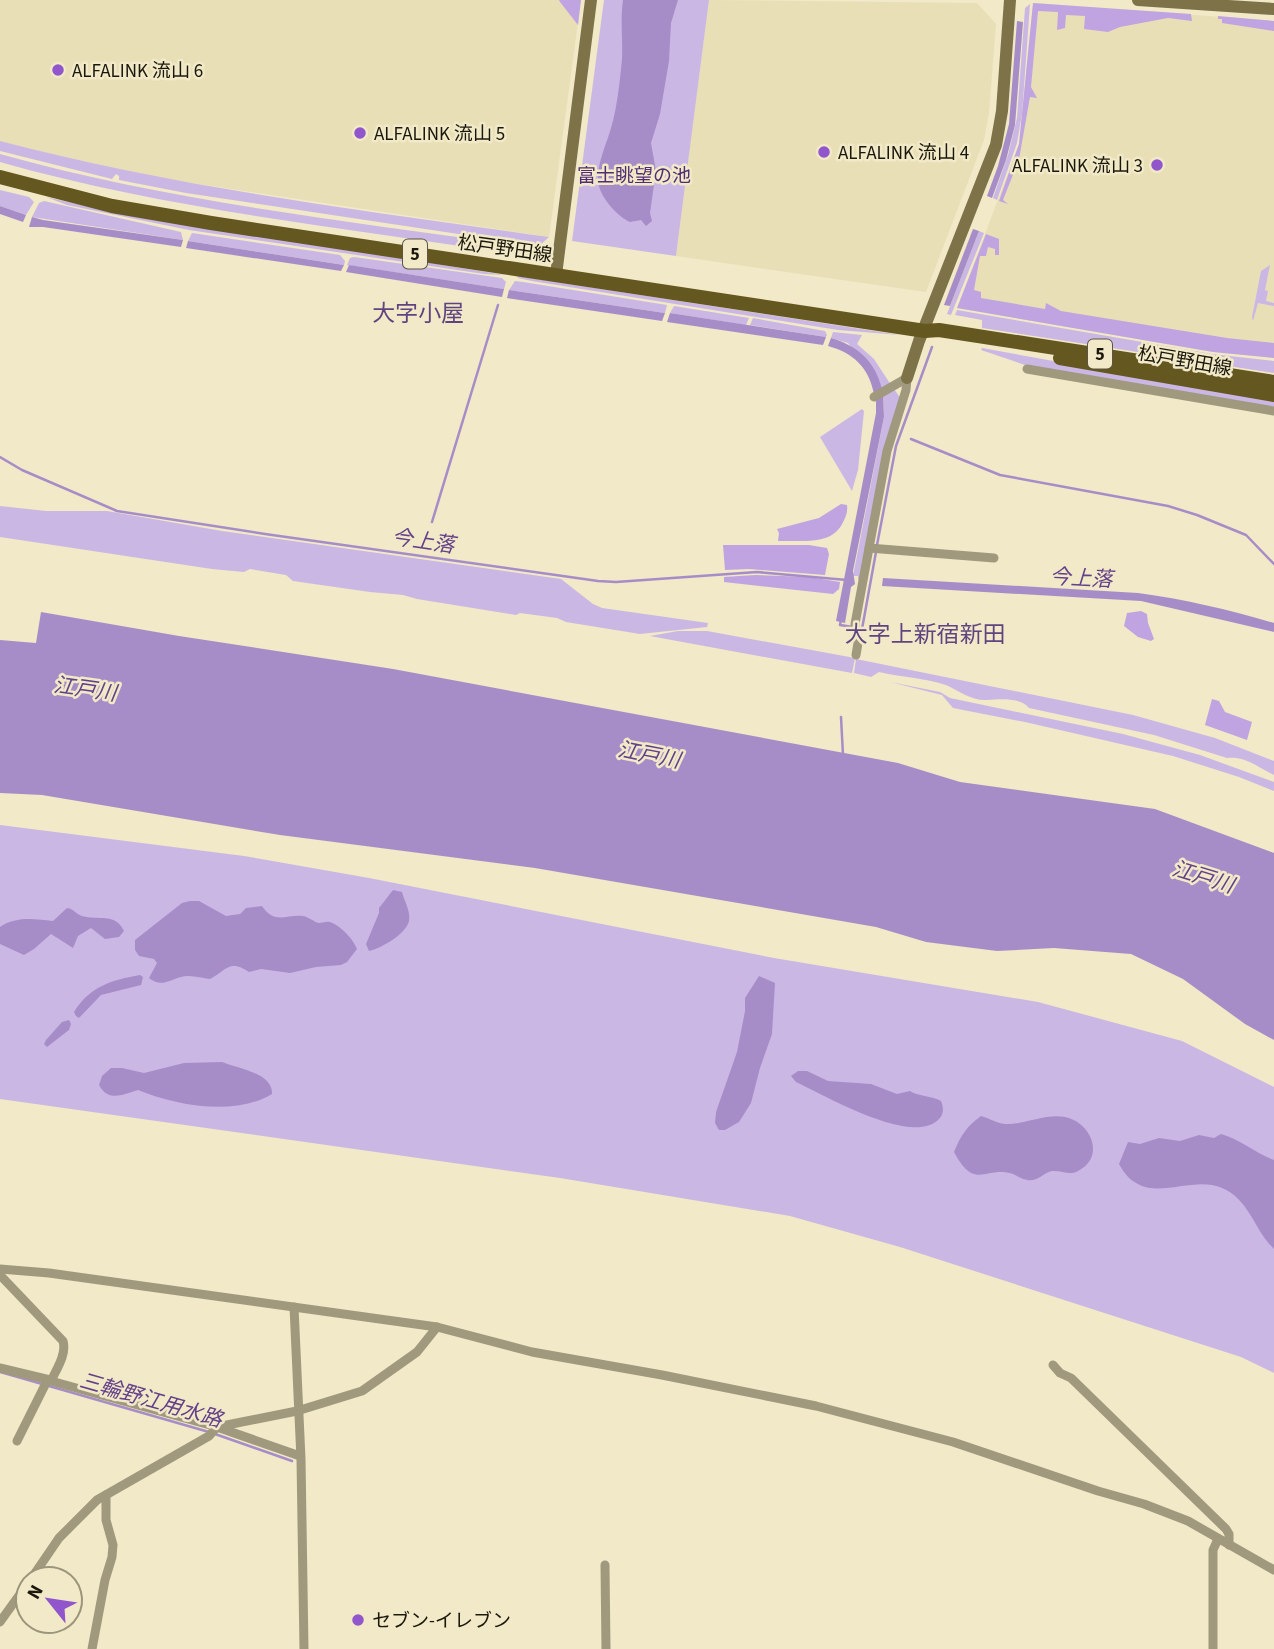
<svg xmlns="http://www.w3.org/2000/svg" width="1274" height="1649" viewBox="0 0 1274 1649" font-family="'Source Sans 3','Noto Sans JP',sans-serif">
	<rect width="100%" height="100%" fill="#f1e9c7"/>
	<g fill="#e9dfb6">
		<polygon points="0,0 581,0 549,237 152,177 64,158 0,141"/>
		<polygon points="709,0 977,3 996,24 989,113 984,140 926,292 676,256"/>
		<polygon points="1033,3 1274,21 1274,358 1213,352 957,308 1019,144"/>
	</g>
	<g fill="#cbb7e4">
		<polygon points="604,0 709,0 676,256 572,241"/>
		<polygon points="1030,4 1022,114 1017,143 997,200 993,198 1008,155 1017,118 1025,8"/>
		<path d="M0,141C179,188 366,211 549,237L539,246L186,193L119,180V176L116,174L112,179L0,151Z"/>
		<path d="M0,154C175,203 357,222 536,248L526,256C351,228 172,211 0,162Z"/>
		<polygon points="0,190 29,197 34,202 26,215 0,206"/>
		<polygon points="46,197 112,212 505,275 484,274 189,230 67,205"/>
		<polygon points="44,201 181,232 183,240 32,217 39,203"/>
		<polygon points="979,231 984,233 951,315 947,314"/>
		<polygon points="192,233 340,255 345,261 344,265 188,241"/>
		<polygon points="354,257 502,278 506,282 504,289 347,265 350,258"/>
		<polygon points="1270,265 1265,290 1268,291 1266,301 1274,303 1274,306 1258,303 1253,321 1252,317 1261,271"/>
		<polygon points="517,276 900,335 838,330 532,281 518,278"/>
		<polygon points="515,281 523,282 667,305 665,313 509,290"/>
		<polygon points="674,306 749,318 746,325 670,313"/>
		<polygon points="957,310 1212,354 1274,361 1274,373 982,328 982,320 955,315"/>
		<polygon points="753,318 825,331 827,335 826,337 750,325"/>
		<polygon points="833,332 862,335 857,344 874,359 891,385 882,389 848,343 831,338"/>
		<polygon points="982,348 1240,395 1274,402 1274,408 1025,365 981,350"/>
		<polygon points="894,389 901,399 861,580 858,580 858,576 853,576 884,417 883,394"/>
		<polygon points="862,409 864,411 858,470 852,491 820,437"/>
		<polygon points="0,506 46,511 107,511 222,531 561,579 593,604 602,608 708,623 707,627 640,634 566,622 557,618 520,613 516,615 417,599 403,595 370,592 293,581 286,575 250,569 244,572 212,569 0,537"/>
		<polygon points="678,631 707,631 855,658 852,673 650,636"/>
		<path d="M856,659L1133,715L1215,738L1274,761V775C1259,768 1246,756 1227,758L1154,735L1029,708C1020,697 1000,699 987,700C972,701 959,691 946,685C926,678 900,677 879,672L871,677L854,673Z"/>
		<polygon points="890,682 940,692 950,698 1123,734 1200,755 1274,782 1274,791 1239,777 1173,756 1025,722 953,708 942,695"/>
		<polygon points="0,825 244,856 369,878 774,958 1038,1002 1182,1041 1274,1087 1274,1373 1241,1357 900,1247 790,1216 560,1178 0,1099"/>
	</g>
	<g fill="#bfa4e1">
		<polygon points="559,0 581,0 578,25 560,2"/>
		<polygon points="1033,3 1191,14 1192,21 1168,18 1120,27 1108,32 1084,29 1085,16 1066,15 1065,28 1057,30 1058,12 1038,11 1031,87 1037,98 1030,97 1018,165 1023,169 1016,167 1003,200 1008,204 999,201 1019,144"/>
		<polygon points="1218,16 1274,21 1274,31 1222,23 1222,19 1218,19"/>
		<polygon points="986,234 999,239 999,255 995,255 995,249 988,247 986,256 980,256 974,290 981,292 981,298 1045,309 1046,303 1061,311 1227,338 1274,343 1274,358 1213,352 957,308"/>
		<path d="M841,504L847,505C848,513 845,519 841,526C828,546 799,540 778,541L779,533L777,529L819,518Z"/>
		<polygon points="723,545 809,545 827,548 829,554 825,575 749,569 725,570"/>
		<polygon points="755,575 809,577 840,582 839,589 833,594 724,582 724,577"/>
		<polygon points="1141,611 1147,614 1148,623 1154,639 1151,641 1138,637 1124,626 1127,613"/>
		<polygon points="1212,699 1219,701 1225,712 1252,722 1247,740 1205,725"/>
	</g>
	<g fill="#a78dc8">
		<path d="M623,0H678L671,23L669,61L660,114L651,143L656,171L650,213L652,221L646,226L641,220L630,222C618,217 602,199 599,186C595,167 606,146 611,128C617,109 620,80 622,59C623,39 620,20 623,0Z"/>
		<polygon points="1017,21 1023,22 1015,125 1006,160 992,198 987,196 998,166 1009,124"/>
		<polygon points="0,206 26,215 23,222 0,214"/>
		<polygon points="32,217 43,220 183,240 181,247 43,227 29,227"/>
		<polygon points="973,229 979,231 950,306 944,305"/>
		<polygon points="188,241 344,265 341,271 186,248"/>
		<polygon points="349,265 504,289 502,297 346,272"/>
		<polygon points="509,290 665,313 662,321 507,298"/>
		<polygon points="670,313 826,337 823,345 667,322"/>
		<path d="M831,338C858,346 875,361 882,389L874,394C869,368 854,353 828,346Z"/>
		<polygon points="883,394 884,417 853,571 855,584 851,587 845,623 836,621 876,413 876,399"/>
		<path d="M883,578L1138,593C1184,599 1230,610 1274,623V632L1141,601L882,586Z"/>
		<polygon points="41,612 179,636 393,669 898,763 960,782 1155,809 1274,853 1274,1040 1245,1024 1183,979 1131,954 1054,948 997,951 926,942 876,927 535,868 280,835 42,795 0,793 0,640 36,643"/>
		<path d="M393,890L402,892C404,900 411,912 409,921C406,934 382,948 369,951L366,944L379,913V908Z"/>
		<path d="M190,901H199L226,916L240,914L246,908L262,906C275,925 286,914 303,916C309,917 314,922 319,923C322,923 326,921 330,922C340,925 354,940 357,949L347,962L341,965L316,967L290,973L261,969L249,972C229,959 227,970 210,979C201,978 190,974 181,977C169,980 161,988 149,978L157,963L154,959L139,956L135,950V940L182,903Z"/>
		<path d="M67,908C75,909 75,914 82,916C98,921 115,912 124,931L119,937L105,939L91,928L78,936L73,948L51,934L34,949L24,955L0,944V927C16,916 35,919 53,921Z"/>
		<path d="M140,975L143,977L141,985L101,995L79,1018L76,1016L74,1012C90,986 112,980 140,975Z"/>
		<polygon points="759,976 775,983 772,1034 760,1068 751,1103 739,1122 725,1130 719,1130 715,1123 716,1112 737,1052 745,1011 745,998"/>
		<polygon points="69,1020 71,1024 69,1030 47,1047 44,1044 46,1040 62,1022"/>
		<path d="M222,1062C239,1069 273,1073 272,1094C234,1117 175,1105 138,1090C122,1095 108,1102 99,1085L102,1076L111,1068H122L144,1073L184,1063Z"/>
		<path d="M798,1071H807L828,1081L871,1084L897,1094L910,1091C917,1096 932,1096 941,1101C944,1108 944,1115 938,1120C911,1146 824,1095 796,1082L791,1076Z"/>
		<path d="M981,1116C989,1118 998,1124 1006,1124C1023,1125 1046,1113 1065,1117C1091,1122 1106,1157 1078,1171C1070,1176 1061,1170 1052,1171C1045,1172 1040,1179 1033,1180C1024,1181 1020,1177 1013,1174C986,1165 975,1192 954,1152C961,1135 967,1126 981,1116Z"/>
		<path d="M1221,1134C1240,1139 1255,1153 1274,1160V1249C1254,1230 1250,1200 1222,1188C1188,1173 1144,1211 1119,1164L1128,1142L1140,1144L1159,1138L1180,1141L1199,1135L1214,1138Z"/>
	</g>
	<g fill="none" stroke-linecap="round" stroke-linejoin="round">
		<g stroke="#a78dc8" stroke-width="2.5">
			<polyline points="911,439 1000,475 1168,506 1197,515 1246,535 1274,564"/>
			<polyline points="0,457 22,470 117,511 265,534 598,581 616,582 757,572 847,580"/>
			<polyline points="432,522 498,305"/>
			<polyline points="877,545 896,446 932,347"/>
			<polyline points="841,620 840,625 853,627"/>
			<polyline points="860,629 862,629 876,552"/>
			<polyline points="841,717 843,755"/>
			<polyline points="0,1372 209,1432"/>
			<polyline points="215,1434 292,1461"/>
		</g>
		<g stroke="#a0997d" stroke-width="9">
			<polyline points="1027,369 1274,411"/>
			<polyline points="874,397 907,378"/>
			<polyline points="869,548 994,558"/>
			<polyline points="856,655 858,643 855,624 869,548 887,451 906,390 907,378"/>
			<polyline points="0,1269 49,1273 437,1327 532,1352 662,1375 816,1406 953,1442 1098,1491 1144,1504 1188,1521 1274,1570"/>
			<path d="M0,1275L63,1341C67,1354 56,1370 51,1381L217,1427L300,1456"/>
			<polyline points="294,1307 301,1459 304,1649"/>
			<polyline points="1053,1365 1060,1373 1071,1378 1226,1529 1229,1534 1229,1545"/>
			<polyline points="0,1368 50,1380"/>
			<polyline points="17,1441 47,1381"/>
			<polyline points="605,1565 606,1649"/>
			<polyline points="31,1579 59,1538 97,1500 209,1436 217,1427 297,1411 362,1391 417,1352 437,1327"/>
			<polyline points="0,1622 28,1583"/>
			<polyline points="92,1649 105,1580 112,1557 113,1545 106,1520 106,1495"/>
			<polyline points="1213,1649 1213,1550 1218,1539"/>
		</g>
		<g stroke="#7d7248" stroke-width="12">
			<polyline points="1138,0 1274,9"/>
			<polyline points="556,275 591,0"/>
			<polyline points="907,378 919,341 996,145 1002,111 1010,0"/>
		</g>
		<g stroke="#64571f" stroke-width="14">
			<polyline points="0,177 112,206 211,223 925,331 939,330 1274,382"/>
			<polyline points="1060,358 1274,395"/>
		</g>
	</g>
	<g fill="#9155cc" stroke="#f1e9c7" stroke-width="2.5">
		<circle cx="58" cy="70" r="7"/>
		<circle cx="360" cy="133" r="7"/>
		<circle cx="824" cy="152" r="7"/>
		<circle cx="1157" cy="165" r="7"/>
		<circle cx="358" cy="1620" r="7"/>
	</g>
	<g text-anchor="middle" stroke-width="5" stroke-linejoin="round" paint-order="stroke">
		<g fill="#f1e9c7" stroke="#5a5643" stroke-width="2">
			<rect x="403" y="239.5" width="24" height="29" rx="5"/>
			<rect x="1088" y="339.5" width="24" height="29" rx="5"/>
		</g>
		<g font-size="18" font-weight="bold" fill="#1a170b">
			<text x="415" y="260">5</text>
			<text x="1100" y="360">5</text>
		</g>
		<g font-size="19" fill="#1a170b" stroke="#f1e9c7" text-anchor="start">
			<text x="72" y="77">ALFALINK 流山 6</text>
			<text x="374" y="140">ALFALINK 流山 5</text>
			<text x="838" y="159">ALFALINK 流山 4</text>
			<text x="1143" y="172" text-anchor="end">ALFALINK 流山 3</text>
			<text x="372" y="1627">セブン-イレブン</text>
		</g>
		<g font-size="19" fill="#522d75" stroke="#f1e9c7">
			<text x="634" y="182">富士眺望の池</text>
		</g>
		<g font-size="19" fill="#1a170b" stroke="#f1e9c7">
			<text transform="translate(505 248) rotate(8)" y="7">松戸野田線</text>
			<text transform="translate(1185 360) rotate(10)" y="7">松戸野田線</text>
		</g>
		<g font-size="21" font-style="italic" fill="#634089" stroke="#f1e9c7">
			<text transform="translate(423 541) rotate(8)" y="7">今上落</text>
			<text transform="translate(1081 578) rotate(3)" y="7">今上落</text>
			<text transform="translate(85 689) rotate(8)" y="7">江戸川</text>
			<text transform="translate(649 755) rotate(11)" y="7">江戸川</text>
			<text transform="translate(1203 877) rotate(17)" y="7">江戸川</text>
			<text transform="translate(151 1400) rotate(16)" y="7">三輪野江用水路</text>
		</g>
		<g font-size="23" fill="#604480" stroke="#f1e9c7">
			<text x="418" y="321">大字小屋</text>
			<text x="925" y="642">大字上新宿新田</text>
		</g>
	</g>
	<g transform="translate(49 1600) rotate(300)"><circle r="33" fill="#f1e9c7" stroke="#9b957c" stroke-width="2"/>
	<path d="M0-5L12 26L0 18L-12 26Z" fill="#9155cc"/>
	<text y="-10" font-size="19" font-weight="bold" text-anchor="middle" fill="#1a170b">N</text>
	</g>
</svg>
